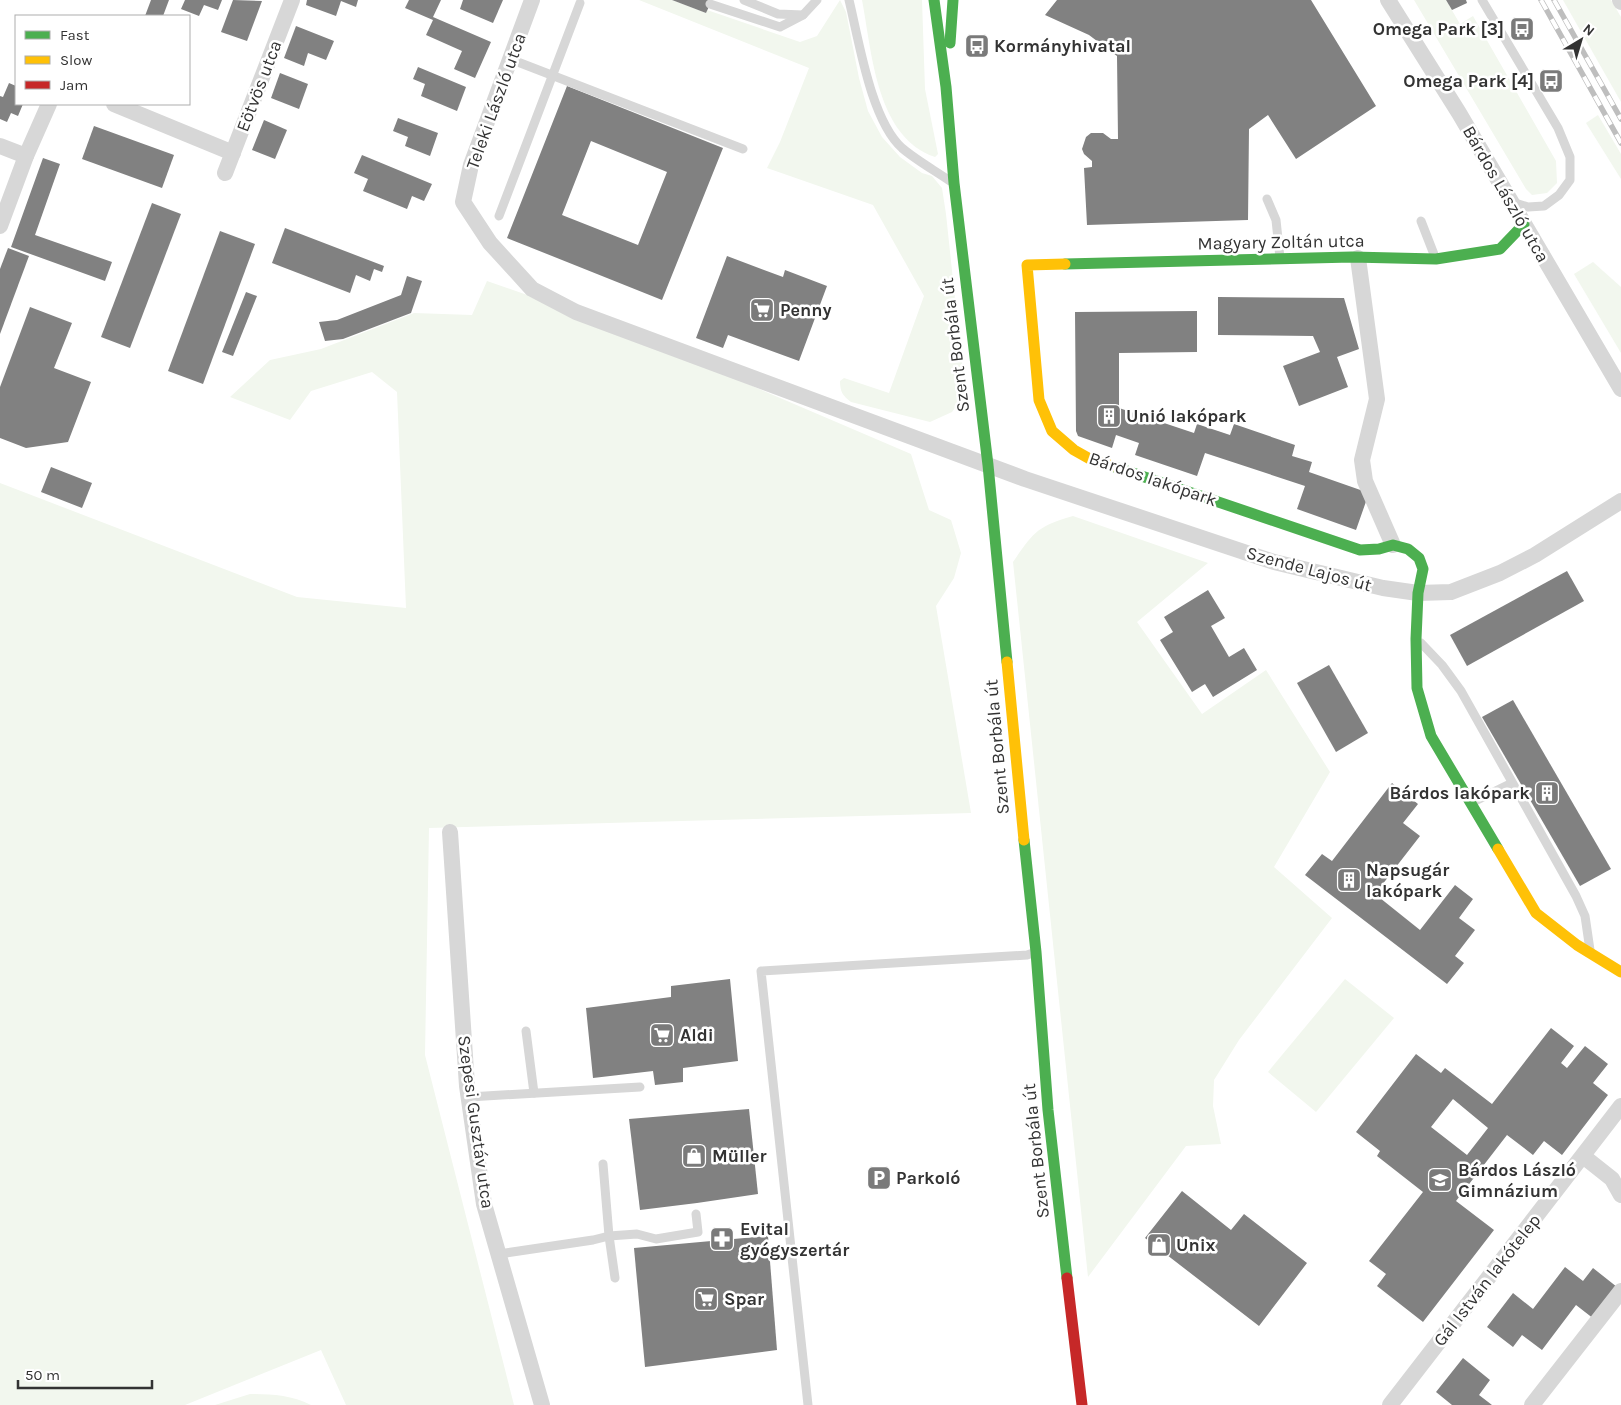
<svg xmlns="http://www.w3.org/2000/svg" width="1621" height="1405" viewBox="0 0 1621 1405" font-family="Karla,sans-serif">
	<rect width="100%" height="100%" fill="#fff"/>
	<g fill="#f2f7ee">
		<path d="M639,0H672L706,13L707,10L800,42L817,36L840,0L846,12L859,78L868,111L882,137L900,157L922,173L932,176L942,188L946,214L965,393L952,412L930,422L851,402C843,396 840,392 840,381L844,378L889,393L924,296L873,205L767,168L780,142L809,68Z"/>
		<path d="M862,0H922L925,89L938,154L935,157C876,137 872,52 862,0Z"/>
		<polygon points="1414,0 1446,0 1460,24 1473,16 1556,161 1557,183 1547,193 1532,195 1526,189"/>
		<polygon points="1563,0 1611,0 1621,17 1621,102"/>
		<polygon points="1598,115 1621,154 1621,179 1586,123"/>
		<polygon points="1593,262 1621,287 1621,353 1574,274"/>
		<polygon points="487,281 596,319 911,454 929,510 951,520 961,553 954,578 936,606 971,813 429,828 425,1055 514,1405 346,1405 321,1350 185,1405 0,1405 0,483 297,597 406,608 397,392 372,372 311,391 290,420 230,397 270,360 321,349 414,313 472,315"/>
		<path d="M1073,516L1208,563L1137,622L1202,714L1266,670L1330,772L1274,867L1332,918L1239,1040L1214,1080L1213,1106L1221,1144L1186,1146L1088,1277L1013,562C1033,533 1037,526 1073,516Z"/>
		<polygon points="1345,979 1394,1018 1316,1112 1268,1072"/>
		<path d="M250,1394C272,1394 291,1395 311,1405H215Z"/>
	</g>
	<g fill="#818181" fill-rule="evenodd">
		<polygon points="151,0 169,0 163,16 145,16"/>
		<polygon points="185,0 222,0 218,10 204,5 199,16 181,9"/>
		<polygon points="233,0 262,1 247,41 221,32"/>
		<polygon points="307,0 358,0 356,7 341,1 336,16 306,5"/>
		<polygon points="409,0 441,0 433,17 491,42 475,78 454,69 462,51 426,35 433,20 405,8"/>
		<polygon points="463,0 503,0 493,23 460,9"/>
		<polygon points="672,0 712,0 706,13"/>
		<polygon points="1057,0 1311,0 1376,106 1296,159 1268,115 1249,129 1248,220 1087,225 1084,168 1092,167 1092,161 1084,154 1082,149 1086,137 1091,133 1103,133 1111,139 1118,139 1117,56 1089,35 1045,15"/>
		<polygon points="1446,0 1466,0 1467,3 1452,10"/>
		<polygon points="296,26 334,41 326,60 308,53 304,66 284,58"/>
		<polygon points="418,67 466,87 457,111 421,96 425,84 413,79"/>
		<polygon points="280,73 308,84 299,109 271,98"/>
		<polygon points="9,83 16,86 16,104 23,104 18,116 11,113 7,122 0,119 0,96 3,97"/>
		<path d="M567,86L723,148L662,300L507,238ZM591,141L667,172L638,245L562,215Z"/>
		<polygon points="398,118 438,133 430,156 405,146 408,137 393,131"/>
		<polygon points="264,120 287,130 275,159 252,150"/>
		<polygon points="94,126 174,155 162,188 82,159"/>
		<polygon points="362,155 432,184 424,201 412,196 407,209 363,191 368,179 354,173"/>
		<polygon points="43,158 60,164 35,235 112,262 105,281 11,247"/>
		<polygon points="152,203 181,214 130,348 101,337"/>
		<polygon points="285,228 384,266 382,272 374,269 370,281 356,275 350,293 272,263"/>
		<polygon points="220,231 255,244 203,384 168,371"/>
		<polygon points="8,248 29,256 0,334 0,269"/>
		<polygon points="727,256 783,277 785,270 827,286 799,361 728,335 723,348 696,338"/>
		<polygon points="407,276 422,281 411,313 343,339 325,341 319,322 337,320 401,295"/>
		<polygon points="246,292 257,296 233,356 222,352"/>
		<polygon points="1218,297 1344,298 1359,349 1337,357 1348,387 1299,406 1283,366 1320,352 1313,336 1218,335"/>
		<polygon points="30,307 72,323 54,368 91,382 68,442 26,448 0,438 0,387"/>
		<polygon points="1197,311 1197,352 1119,353 1119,408 1194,433 1197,424 1230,435 1234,424 1295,445 1292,456 1312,462 1309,472 1369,493 1356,530 1297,509 1305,486 1205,453 1197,476 1135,455 1139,443 1116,435 1112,448 1078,436 1076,431 1075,312"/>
		<polygon points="51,467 92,483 82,508 41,492"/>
		<polygon points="1567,571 1584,601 1467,666 1450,635"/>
		<polygon points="1208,590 1225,618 1211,626 1229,657 1244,648 1257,670 1213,697 1205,684 1192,692 1160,640 1173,632 1164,617"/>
		<polygon points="1329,665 1368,733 1336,752 1297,683"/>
		<polygon points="1513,700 1611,869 1580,886 1482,717"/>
		<polygon points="1392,783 1418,804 1403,823 1420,836 1375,894 1420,930 1455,885 1473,899 1459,918 1475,930 1455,956 1464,963 1447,984 1305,875 1322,854 1332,861"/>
		<polygon points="730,979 738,1061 683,1068 683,1082 655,1085 653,1071 593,1078 586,1008 671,997 671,986"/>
		<path d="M1551,1028L1574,1046L1561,1063L1567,1068L1585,1046L1608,1064L1593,1083L1608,1095L1562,1155L1544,1141L1533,1155L1507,1135L1456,1201L1494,1230L1423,1322L1377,1286L1386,1274L1369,1261L1423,1192L1377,1156L1380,1151L1356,1132L1416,1054L1441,1073L1445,1068L1492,1104ZM1453,1099L1488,1128L1467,1155L1431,1127Z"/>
		<polygon points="749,1109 758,1194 697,1203 640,1210 629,1119"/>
		<polygon points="1182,1191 1231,1230 1244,1214 1307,1263 1259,1326 1145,1238"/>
		<polygon points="768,1236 777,1350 645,1367 634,1248"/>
		<polygon points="1565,1267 1583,1281 1593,1268 1617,1287 1594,1319 1576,1305 1542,1350 1522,1335 1513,1347 1487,1327 1513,1293 1533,1309"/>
		<polygon points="1463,1358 1490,1380 1479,1395 1492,1405 1452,1405 1436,1392"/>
	</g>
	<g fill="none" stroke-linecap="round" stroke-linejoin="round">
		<g stroke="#d7d7d7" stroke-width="9">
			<polyline points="744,0 778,14 803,15 817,0"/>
			<path d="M849,0C859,41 871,120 902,148C916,160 934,170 950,181"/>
			<polyline points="1482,0 1558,128 1570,157 1570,180 1559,195 1544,206 1528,207 1512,202"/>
			<polyline points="710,4 780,27 803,15"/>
			<polyline points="510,59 743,149"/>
			<polyline points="1267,199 1276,220 1280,258"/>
			<polyline points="499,216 580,3"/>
			<polyline points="1421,221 1435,257"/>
			<polyline points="1421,643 1442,665 1461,691 1576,896 1585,916 1590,950"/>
			<polyline points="1471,803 1512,783"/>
			<polyline points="526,1031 534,1093"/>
			<polyline points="469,1097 640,1087"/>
			<polyline points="603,1164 609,1236 615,1278"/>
			<polyline points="499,1254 593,1240 609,1236 637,1234 656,1239 698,1232 696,1214"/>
			<polyline points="808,1405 761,971 1027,955 1036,952"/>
		</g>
		<g stroke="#d7d7d7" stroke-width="16">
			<polyline points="532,0 471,165 463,202 490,243 532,289 576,312 1025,479 1274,562 1383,588 1418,593 1451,592 1500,573 1535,555 1621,501"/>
			<polyline points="1388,0 1459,113 1621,389"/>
			<polyline points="1620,0 1621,2"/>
			<polyline points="114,104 233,153"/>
			<polyline points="0,146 26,156"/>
			<polyline points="225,173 292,0"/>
			<polyline points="0,226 26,156 49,104"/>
			<polyline points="1358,258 1377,399 1362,460 1365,481 1393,545"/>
			<polyline points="450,832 467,1086 484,1204 542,1405"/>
			<polyline points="1583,1156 1612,1179 1621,1195"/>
			<polyline points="1390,1405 1621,1106"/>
			<polyline points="1532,1405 1621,1291"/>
		</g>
		<g stroke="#4caf50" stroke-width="11">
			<polyline points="934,0 946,87 954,183 988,465 1007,662"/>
			<polyline points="950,43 953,0"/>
			<polyline points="1065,264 1352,257 1436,259 1500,249 1524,224"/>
			<polyline points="1112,466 1360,550 1379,549 1393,545 1408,549 1419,558 1423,569 1418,593 1416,639 1417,688 1431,736 1498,849"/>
			<polyline points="1024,840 1036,952 1048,1110 1067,1278"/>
		</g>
		<g stroke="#ffc107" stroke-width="11">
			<polyline points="1065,264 1027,265 1039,400 1052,431 1074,450 1090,459 1112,466"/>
			<polyline points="1007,662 1024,840"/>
			<polyline points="1498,849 1536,913 1577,945 1621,972"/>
		</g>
		<polyline stroke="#c62828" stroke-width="11" points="1067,1278 1082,1405"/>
		<defs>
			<g id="rail">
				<polyline points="1541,0 1621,143"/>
				<polyline points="1554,0 1621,119"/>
			</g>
		</defs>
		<use href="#rail" stroke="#bebebe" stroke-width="5.5"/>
		<use href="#rail" stroke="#fff" stroke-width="4" stroke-dasharray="11" stroke-linecap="butt"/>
	</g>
	<defs>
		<symbol id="bus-square" viewBox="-11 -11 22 22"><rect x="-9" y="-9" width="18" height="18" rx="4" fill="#7a7a7a" stroke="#fff"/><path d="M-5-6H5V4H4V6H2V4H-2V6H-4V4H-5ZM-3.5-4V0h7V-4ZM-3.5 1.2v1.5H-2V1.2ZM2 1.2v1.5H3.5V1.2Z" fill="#fff"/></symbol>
		<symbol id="supermarket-square" viewBox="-11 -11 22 22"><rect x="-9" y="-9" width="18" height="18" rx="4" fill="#7a7a7a" stroke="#fff"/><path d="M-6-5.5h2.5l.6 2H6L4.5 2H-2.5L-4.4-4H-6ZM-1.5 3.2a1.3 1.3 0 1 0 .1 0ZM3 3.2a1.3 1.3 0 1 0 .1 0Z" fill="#fff"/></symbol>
		<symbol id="building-square" viewBox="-11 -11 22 22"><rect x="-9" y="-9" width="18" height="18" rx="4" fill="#7a7a7a" stroke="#fff"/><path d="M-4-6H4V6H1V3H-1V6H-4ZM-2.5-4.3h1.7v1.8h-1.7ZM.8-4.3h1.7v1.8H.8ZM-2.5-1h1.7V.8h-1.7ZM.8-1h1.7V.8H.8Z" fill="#fff"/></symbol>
		<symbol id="shop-square" viewBox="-11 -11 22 22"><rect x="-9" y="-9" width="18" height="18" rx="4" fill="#7a7a7a" stroke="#fff"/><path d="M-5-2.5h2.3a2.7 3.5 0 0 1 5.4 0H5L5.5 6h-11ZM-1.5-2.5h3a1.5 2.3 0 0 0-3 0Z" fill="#fff"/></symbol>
		<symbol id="parking-square" viewBox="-11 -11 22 22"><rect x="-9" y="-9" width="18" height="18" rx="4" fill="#7a7a7a" stroke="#fff"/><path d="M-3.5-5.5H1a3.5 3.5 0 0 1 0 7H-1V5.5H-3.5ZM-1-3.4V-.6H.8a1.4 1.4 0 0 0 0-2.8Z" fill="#fff"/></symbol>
		<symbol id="school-square" viewBox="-11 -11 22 22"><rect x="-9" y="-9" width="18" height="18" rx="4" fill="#7a7a7a" stroke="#fff"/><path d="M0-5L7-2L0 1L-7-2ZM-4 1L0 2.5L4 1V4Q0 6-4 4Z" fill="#fff"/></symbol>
		<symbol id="pharmacy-square" viewBox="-11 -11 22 22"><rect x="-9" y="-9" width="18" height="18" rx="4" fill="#7a7a7a" stroke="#fff"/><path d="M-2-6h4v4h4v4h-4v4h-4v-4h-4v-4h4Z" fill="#fff"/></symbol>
	</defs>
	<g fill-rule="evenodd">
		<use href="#bus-square" x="1508" y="15" width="28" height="28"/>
		<use href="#bus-square" x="963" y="32" width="28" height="28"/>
		<use href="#bus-square" x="1537" y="67" width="28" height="28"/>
		<use href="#supermarket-square" x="748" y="296" width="28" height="28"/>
		<use href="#building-square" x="1095" y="402" width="28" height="28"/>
		<use href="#building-square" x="1533" y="779" width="28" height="28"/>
		<use href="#building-square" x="1335" y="866" width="28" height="28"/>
		<use href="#supermarket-square" x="648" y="1021" width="28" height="28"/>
		<use href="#shop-square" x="680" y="1142" width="28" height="28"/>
		<use href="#parking-square" x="865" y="1164" width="28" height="28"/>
		<use href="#school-square" x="1426" y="1166" width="28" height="28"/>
		<use href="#pharmacy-square" x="708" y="1225" width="28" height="28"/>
		<use href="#shop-square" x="1145" y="1231" width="28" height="28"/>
		<use href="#supermarket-square" x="692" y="1285" width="28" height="28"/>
	</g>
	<g text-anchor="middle" stroke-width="5" stroke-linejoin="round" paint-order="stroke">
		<g font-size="18" font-weight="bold" fill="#333" stroke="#fff" text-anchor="start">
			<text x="1504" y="35" text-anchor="end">Omega Park [3]</text>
			<text x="994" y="52">Kormányhivatal</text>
			<text x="1534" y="87" text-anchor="end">Omega Park [4]</text>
			<text x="780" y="316">Penny</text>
			<text x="1126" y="422">Unió lakópark</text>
			<text x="1530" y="799" text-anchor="end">Bárdos lakópark</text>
			<text x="1366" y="876">Napsugár<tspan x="1366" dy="21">lakópark</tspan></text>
			<text x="680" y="1041">Aldi</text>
			<text x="712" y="1162">Müller</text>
			<text x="1458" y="1176">Bárdos László<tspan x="1458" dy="21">Gimnázium</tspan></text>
			<text x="896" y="1184">Parkoló</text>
			<text x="740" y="1235">Evital<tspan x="740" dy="21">gyógyszertár</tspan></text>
			<text x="1176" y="1251">Unix</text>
			<text x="724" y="1305">Spar</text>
		</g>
		<g font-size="18" fill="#333" stroke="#fff">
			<text transform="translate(259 86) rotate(-69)" y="6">Eötvös utca</text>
			<text transform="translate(496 101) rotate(-70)" y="6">Teleki László utca</text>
			<text transform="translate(1506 194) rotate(60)" y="6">Bárdos László utca</text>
			<text transform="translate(1281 242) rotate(-1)" y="6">Magyary Zoltán utca</text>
			<text transform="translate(955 345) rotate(-97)" y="6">Szent Borbála út</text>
			<text transform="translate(1153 479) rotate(19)" y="6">Bárdos lakópark</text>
			<text transform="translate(1309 569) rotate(15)" y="6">Szende Lajos út</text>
			<text transform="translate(997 747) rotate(-95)" y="6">Szent Borbála út</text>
			<text transform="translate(476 1122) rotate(82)" y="6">Szepesi Gusztáv utca</text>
			<text transform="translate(1036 1151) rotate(-96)" y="6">Szent Borbála út</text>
			<text transform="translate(1487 1280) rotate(-52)" y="6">Gál István lakótelep</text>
		</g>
	</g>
	<rect x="15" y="15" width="175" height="90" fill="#ffffff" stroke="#adadad"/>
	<rect x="25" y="31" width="25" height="8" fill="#4caf50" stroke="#adadad"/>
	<text x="60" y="40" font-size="15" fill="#333333">Fast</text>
	<rect x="25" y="56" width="25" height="8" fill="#ffc107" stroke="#adadad"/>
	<text x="60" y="65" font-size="15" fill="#333333">Slow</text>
	<rect x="25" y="81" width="25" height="8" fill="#c62828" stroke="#adadad"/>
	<text x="60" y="90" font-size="15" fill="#333333">Jam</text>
	<g transform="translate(1581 40) rotate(38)" stroke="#ffffff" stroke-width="4" paint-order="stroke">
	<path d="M0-4L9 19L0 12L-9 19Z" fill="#333333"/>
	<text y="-8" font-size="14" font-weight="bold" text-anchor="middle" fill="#333333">N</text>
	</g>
	<path d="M18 1380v8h134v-8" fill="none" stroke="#333333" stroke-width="2.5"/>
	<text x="25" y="1380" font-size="15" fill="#333333" stroke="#ffffff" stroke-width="4" paint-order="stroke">50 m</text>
</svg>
